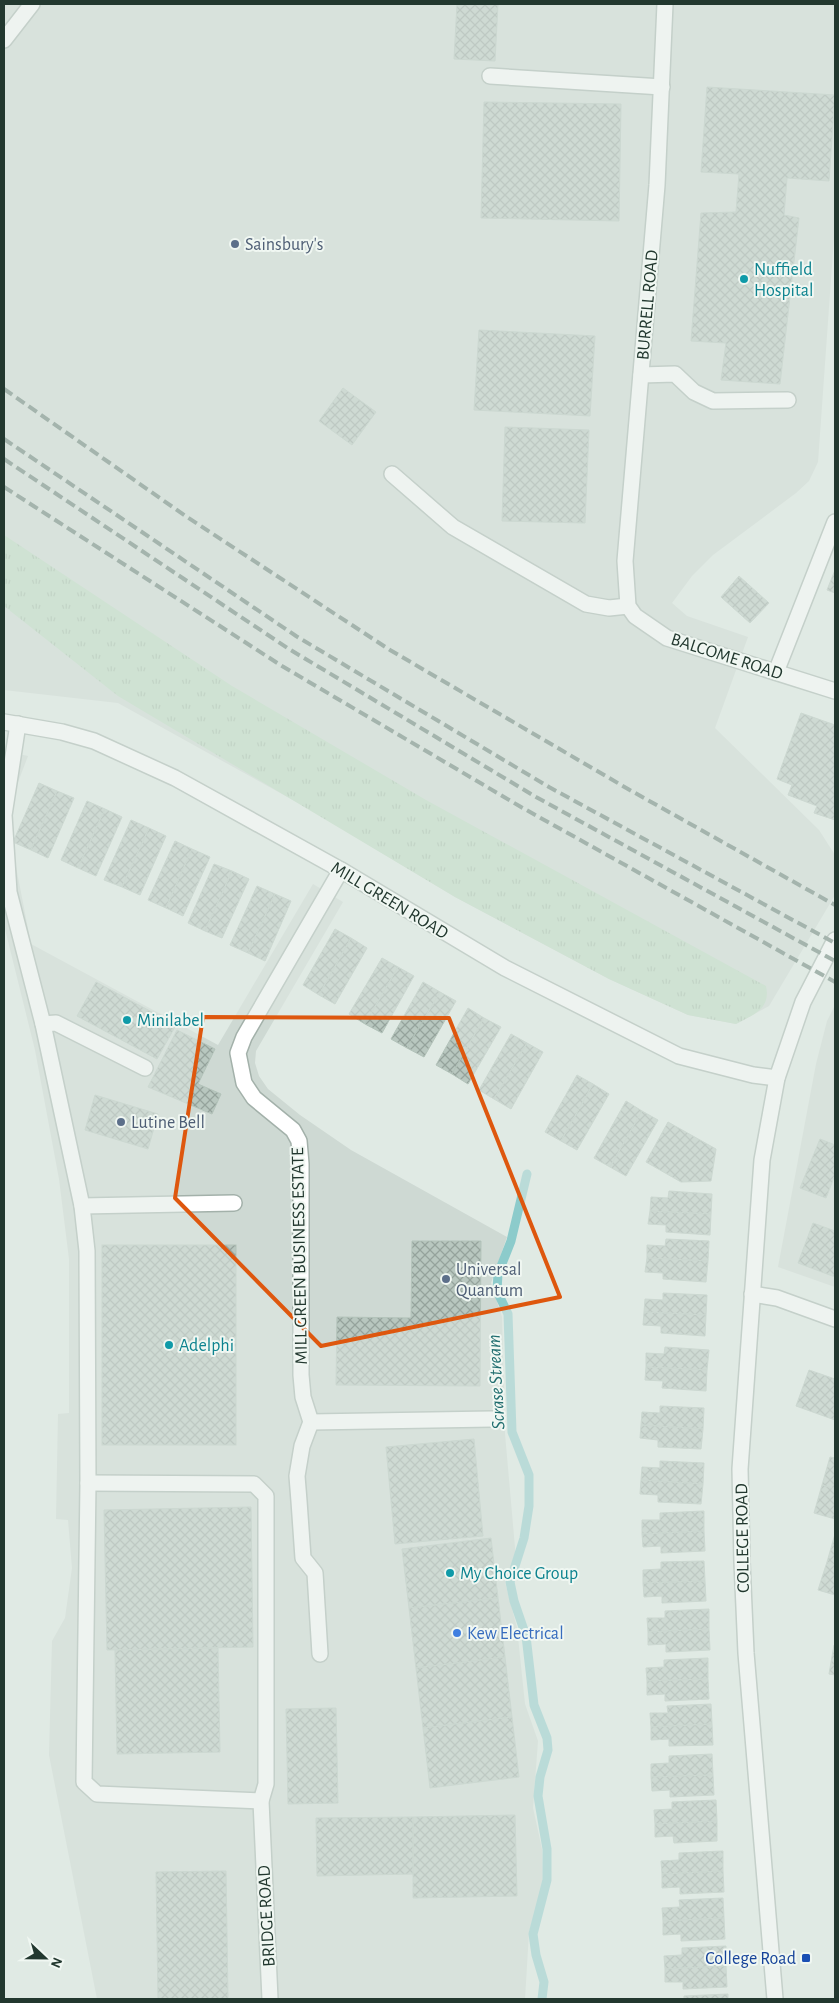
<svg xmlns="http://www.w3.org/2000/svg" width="839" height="2003" viewBox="0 0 839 2003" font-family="'Alegreya Sans',sans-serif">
	<defs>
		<pattern id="grass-tufts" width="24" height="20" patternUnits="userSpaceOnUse" patternTransform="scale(1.25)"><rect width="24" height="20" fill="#bad9be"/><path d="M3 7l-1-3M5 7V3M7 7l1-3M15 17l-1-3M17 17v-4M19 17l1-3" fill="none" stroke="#a0bba4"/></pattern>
		<pattern id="building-cross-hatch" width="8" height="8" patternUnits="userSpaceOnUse" patternTransform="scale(1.25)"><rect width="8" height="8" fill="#b8c7bf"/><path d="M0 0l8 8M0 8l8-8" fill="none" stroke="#95a39c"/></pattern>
	</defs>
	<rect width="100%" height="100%" fill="#e0eae4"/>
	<g fill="#ced9d3">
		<polygon points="4,4 835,4 835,223 818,462 809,481 796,493 713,555 692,576 672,603 687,616 748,637 715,728 819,830 835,855 835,895 769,1006 736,1024 688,1015 609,979 455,897 309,809 118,703 4,690"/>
		<polygon points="4,751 28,756 15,790 11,841 31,944 218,1045 313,884 343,902 256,1051 255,1063 259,1076 268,1089 300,1115 351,1150 507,1237 491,1283 502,1317 505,1434 516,1559 505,1582 517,1628 525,1704 538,1741 533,1808 542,1849 543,1885 529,1932 525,1999 97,1999 49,1755 52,1641 65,1618 72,1568 68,1520 56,1519 58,1414 69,1413 69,1259 59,1179 35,1050 4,925"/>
		<polygon points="835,1005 835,1287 778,1267 816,1064 827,1021"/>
	</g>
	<path fill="url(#grass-tufts)" d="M4,535L232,686L426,800L766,986C771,1009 754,1014 736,1024L688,1015L609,979L455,897L118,696L4,606Z"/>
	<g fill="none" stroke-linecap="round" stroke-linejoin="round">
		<polyline stroke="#8ccbcb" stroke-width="9" points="527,1174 511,1241 498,1274 497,1291 508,1314 512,1432 529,1475 529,1506 524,1538 510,1582 514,1601 526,1636 534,1705 547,1738 548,1750 540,1777 538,1796 547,1849 547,1880 533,1934 536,1955 544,1982 542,1999"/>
	</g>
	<g fill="url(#building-cross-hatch)" stroke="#b3c3ba">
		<polygon points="457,4 498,4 495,61 454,59"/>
		<polygon points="707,87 835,95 829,181 787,178 784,215 799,218 780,384 721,380 726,343 691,341 701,213 736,212 739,174 701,172"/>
		<polygon points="484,102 621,104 619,221 481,218"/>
		<polygon points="479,330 595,336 590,416 474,410"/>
		<polygon points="343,388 376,412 352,445 319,421"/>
		<polygon points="505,427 589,430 585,523 502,521"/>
		<polygon points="835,570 835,593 827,590"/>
		<polygon points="739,576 769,603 750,623 721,597"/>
		<polygon points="801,713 835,725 835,820 814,813 817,806 788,795 792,785 777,779"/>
		<polygon points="39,783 57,791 31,850 13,842"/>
		<polygon points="57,791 74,798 48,858 31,850"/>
		<polygon points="87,801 105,809 78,868 61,860"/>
		<polygon points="105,809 122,817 96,876 78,868"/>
		<polygon points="131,820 149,828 122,887 104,880"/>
		<polygon points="149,828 166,836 140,895 122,887"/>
		<polygon points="175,841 192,849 166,908 148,900"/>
		<polygon points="192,849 210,857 183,916 166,908"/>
		<polygon points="214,864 232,871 205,931 188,923"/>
		<polygon points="232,871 249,879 222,938 205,931"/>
		<polygon points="257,886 275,894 248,953 230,945"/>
		<polygon points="275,894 291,901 265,961 248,953"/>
		<polygon points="335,929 351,938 319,995 303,985"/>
		<polygon points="351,938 367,948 335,1004 319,995"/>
		<polygon points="382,958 398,967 365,1024 349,1014"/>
		<polygon points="398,967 414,976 382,1033 365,1024"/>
		<polygon points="96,982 176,1025 157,1059 77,1016"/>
		<polygon points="423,982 440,992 407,1048 391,1039"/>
		<polygon points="440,992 456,1001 424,1057 407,1048"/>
		<polygon points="468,1008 484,1018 452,1074 436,1065"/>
		<polygon points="484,1018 501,1027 468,1084 452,1074"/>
		<polygon points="177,1030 215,1049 198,1084 221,1094 212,1114 148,1087"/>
		<polygon points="511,1034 527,1043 494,1099 479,1090"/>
		<polygon points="527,1043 543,1052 511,1109 494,1099"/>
		<polygon points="577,1075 593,1084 561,1141 545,1132"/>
		<polygon points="593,1084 609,1094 577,1150 561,1141"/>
		<polygon points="95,1095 158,1114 148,1149 85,1130"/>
		<polygon points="626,1101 642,1111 610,1167 594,1158"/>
		<polygon points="642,1111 658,1120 626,1176 610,1167"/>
		<polygon points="668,1122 716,1149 711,1181 681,1182 646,1162"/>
		<polygon points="820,1139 835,1145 835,1175 826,1198 800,1188"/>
		<polygon points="669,1191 712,1194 711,1214 650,1211 651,1197 668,1198"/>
		<polygon points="650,1211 711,1214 710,1235 666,1232 666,1225 648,1224"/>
		<polygon points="813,1223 835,1231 835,1277 798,1263"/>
		<polygon points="666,1239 709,1241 708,1261 647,1258 647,1245 665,1246"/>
		<polygon points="412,1241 481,1241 480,1386 336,1385 337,1317 411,1318"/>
		<rect x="102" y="1245" width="134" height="200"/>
		<polygon points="647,1258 708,1261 706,1282 663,1279 663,1273 645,1272"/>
		<polygon points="663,1293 707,1295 706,1315 644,1312 645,1299 663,1300"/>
		<polygon points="644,1312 706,1315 705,1336 661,1333 661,1326 643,1325"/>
		<polygon points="665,1347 709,1350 707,1370 646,1367 646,1353 664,1354"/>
		<polygon points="646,1367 707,1370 706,1391 662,1388 663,1381 645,1380"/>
		<polygon points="809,1370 835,1379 835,1420 796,1406"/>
		<polygon points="660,1406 704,1408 703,1429 641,1425 642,1412 660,1413"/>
		<polygon points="641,1425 703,1429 701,1449 658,1447 658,1440 640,1438"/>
		<polygon points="474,1439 483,1536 395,1544 386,1447"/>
		<polygon points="830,1457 835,1458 835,1489 822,1485"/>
		<polygon points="660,1461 704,1463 703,1484 641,1480 642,1467 660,1468"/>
		<polygon points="641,1480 703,1484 701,1504 658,1502 658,1495 640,1494"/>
		<polygon points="822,1485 835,1489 835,1519 814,1513"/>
		<polygon points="251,1507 253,1647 107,1650 104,1510"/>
		<polygon points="704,1511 704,1531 642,1534 642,1520 660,1520 660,1513"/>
		<polygon points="704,1531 705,1551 661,1553 661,1546 643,1547 642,1534"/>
		<polygon points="835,1534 835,1565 827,1562"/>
		<polygon points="491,1538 498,1598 409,1608 402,1549"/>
		<polygon points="704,1561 705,1581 643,1583 643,1570 661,1569 661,1562"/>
		<polygon points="827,1562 835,1565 835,1595 818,1590"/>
		<polygon points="705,1581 706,1601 662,1603 662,1596 644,1597 643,1583"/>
		<polygon points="498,1598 505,1657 416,1668 409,1608"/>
		<polygon points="709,1609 709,1629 648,1632 647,1618 665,1618 665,1611"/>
		<polygon points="709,1629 710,1650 666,1652 666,1644 648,1645 648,1632"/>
		<polygon points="834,1645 835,1645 835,1675 829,1674"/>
		<polygon points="218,1648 220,1752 117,1754 115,1650"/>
		<polygon points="505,1657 512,1717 423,1728 416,1668"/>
		<polygon points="708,1658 708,1679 647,1681 646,1668 664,1667 664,1660"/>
		<polygon points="708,1679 709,1699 665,1701 665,1694 647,1695 647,1681"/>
		<polygon points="711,1704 712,1724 651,1727 650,1713 668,1713 667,1706"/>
		<polygon points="336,1708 338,1803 288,1804 286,1709"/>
		<polygon points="512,1717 519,1777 430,1788 423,1728"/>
		<polygon points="712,1724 713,1745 669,1746 669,1739 651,1740 651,1727"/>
		<polygon points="712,1754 713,1775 651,1777 651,1764 669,1763 669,1756"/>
		<polygon points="713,1775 714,1795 670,1797 670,1790 652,1791 651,1777"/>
		<polygon points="716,1800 717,1821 655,1824 654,1810 672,1809 672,1802"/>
		<polygon points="515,1815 517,1896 413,1898 413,1817"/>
		<polygon points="413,1817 413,1874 317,1876 316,1818"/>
		<polygon points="717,1821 717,1841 674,1843 673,1836 655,1837 655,1824"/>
		<polygon points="723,1851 723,1871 662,1874 661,1861 679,1860 679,1853"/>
		<polygon points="226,1871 228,1999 158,1999 156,1872"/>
		<polygon points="723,1871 724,1892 680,1894 680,1887 662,1888 662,1874"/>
		<polygon points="723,1898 724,1918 663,1921 662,1908 680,1907 679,1900"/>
		<polygon points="724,1918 725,1939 681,1941 681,1934 663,1935 663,1921"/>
		<polygon points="726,1946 726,1966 665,1969 664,1956 682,1955 682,1948"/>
		<polygon points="726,1966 727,1987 683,1989 683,1982 665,1982 665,1969"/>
		<polygon points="728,1994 728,1999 684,1999 684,1996"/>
	</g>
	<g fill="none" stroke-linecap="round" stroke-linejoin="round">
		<defs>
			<g id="minor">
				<polyline points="665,4 657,185 625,561 628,606 635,616 667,638 835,691"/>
				<polyline points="4,40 32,4"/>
				<polyline points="490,76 662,87"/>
				<polyline points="641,375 675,374 694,392 713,401 788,400"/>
				<polyline points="392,474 453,527 586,604 609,608 628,606"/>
				<polyline points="776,672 835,522"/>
				<polyline points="4,722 62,732 94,741 175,778 341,870 505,968 679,1056 753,1075 777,1078"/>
				<polyline points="18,724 4,815 9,892 43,1024 82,1206 87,1251 88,1483 84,1782 97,1794 261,1801"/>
				<polyline points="43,1024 56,1023 145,1068"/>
				<polyline points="82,1206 234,1203"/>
				<polyline points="752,1294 777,1298 835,1319"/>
				<polyline points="311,1422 492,1419"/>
				<polyline points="88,1483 254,1484 266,1496 266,1784 261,1801 270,1999"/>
				<polyline points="320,1654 315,1573 303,1558 299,1501 297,1476 302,1446 311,1422 303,1397 301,1375 301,1164 299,1141 293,1130 254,1098 244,1083 238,1053 244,1037 341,870"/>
				<polyline points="775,1999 746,1653 742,1562 740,1469 762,1160 777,1078 803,1002 835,940"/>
			</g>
		</defs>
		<use href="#minor" stroke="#a3b1aa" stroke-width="18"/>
		<use href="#minor" stroke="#fff" stroke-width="15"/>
		<g stroke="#5c746a" stroke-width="4" stroke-dasharray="10 5" stroke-linecap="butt">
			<polyline points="4,389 187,517 390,650 628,789 835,905"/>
			<polyline points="4,439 296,636 549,787 835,943"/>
			<polyline points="4,459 289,649 536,797 835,961"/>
			<polyline points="4,487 282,666 521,807 835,982"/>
		</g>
	</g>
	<path d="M0 0H839V2003H0ZM203,1017L449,1018L560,1297L321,1346L175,1198Z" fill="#e0eae4" fill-opacity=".55" fill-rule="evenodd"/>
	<path fill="none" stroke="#de570e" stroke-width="4" stroke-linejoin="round" d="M203,1017L449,1018L560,1297L321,1346L175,1198Z"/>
	<g fill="#5c6f8a" stroke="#f0f7f2" stroke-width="2">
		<circle cx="235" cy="244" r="5"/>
		<circle cx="121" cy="1122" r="5"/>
		<circle cx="446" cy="1279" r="5"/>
	</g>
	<g fill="#0f9aa8" stroke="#f0f7f2" stroke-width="2">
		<circle cx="744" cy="279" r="5"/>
		<circle cx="127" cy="1020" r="5"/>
		<circle cx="169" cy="1345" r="5"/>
		<circle cx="450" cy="1573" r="5"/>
	</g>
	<circle fill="#3f7fe0" stroke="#f0f7f2" stroke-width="2" cx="457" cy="1633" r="5"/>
	<rect fill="#1a4fb4" stroke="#f0f7f2" stroke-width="2" x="801" y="1953" width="10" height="10" rx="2.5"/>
	<g text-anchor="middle" stroke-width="4" stroke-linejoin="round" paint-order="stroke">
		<g font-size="18" fill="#4e5e75" stroke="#f0f7f2" text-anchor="start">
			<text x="245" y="250">Sainsbury's</text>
			<text x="131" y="1128">Lutine Bell</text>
			<text x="456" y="1275">Universal<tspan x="456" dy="21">Quantum</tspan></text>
		</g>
		<g font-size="18" fill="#0d838f" stroke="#f0f7f2" text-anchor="start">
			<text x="754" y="275">Nuffield<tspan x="754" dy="21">Hospital</tspan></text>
			<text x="137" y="1026">Minilabel</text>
			<text x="179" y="1351">Adelphi</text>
			<text x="460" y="1579">My Choice Group</text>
		</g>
		<g font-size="18" fill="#22382f" stroke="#f0f7f2">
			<text transform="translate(647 305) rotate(-85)" y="6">BURRELL ROAD</text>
			<text transform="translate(727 656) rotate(18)" y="6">BALCOME ROAD</text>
			<text transform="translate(390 900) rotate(31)" y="6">MILL GREEN ROAD</text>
			<text transform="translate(299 1256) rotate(-91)" y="6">MILL GREEN BUSINESS ESTATE</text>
			<text transform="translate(742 1538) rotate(-91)" y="6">COLLEGE ROAD</text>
			<text transform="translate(266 1916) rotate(-93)" y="6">BRIDGE ROAD</text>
		</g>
		<g font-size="18" fill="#366cbe" stroke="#f0f7f2" text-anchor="start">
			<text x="467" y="1639">Kew Electrical</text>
		</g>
		<g font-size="18" fill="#164399" stroke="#f0f7f2" text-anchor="end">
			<text x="796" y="1964">College Road</text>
		</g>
		<g font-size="19" font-style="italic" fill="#216e6f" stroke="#f0f7f2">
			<text transform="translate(495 1382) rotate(-93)" y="7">Scrase Stream</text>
		</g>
	</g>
	<rect width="839" height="2003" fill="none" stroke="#22382f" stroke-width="10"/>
	<g transform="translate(45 1958) rotate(112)" stroke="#f0f7f2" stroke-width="4" paint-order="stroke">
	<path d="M0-4L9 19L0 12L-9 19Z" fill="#22382f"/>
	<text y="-8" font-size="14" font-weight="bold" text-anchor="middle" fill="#22382f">N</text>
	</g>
</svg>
